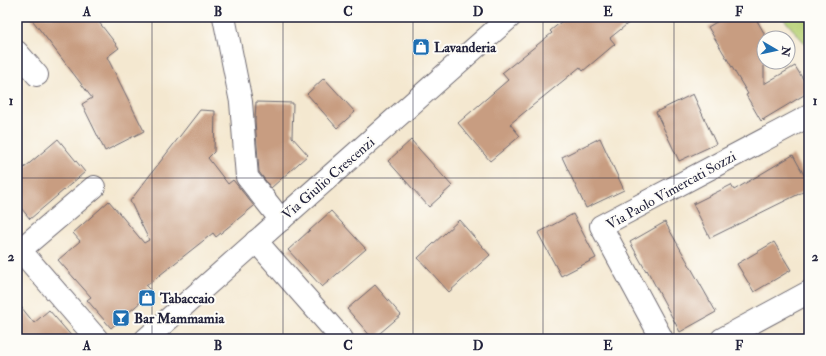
<svg xmlns="http://www.w3.org/2000/svg" width="826" height="356" viewBox="0 0 826 356" font-family="'IM FELL Double Pica',serif">
	<rect width="100%" height="100%" fill="#fdfcf7"/>
	<filter id="ink" filterUnits="userSpaceOnUse"><feTurbulence type="fractalNoise" baseFrequency=".025" numOctaves="2"/><feDisplacementMap in="SourceGraphic" scale="8" xChannelSelector="R" yChannelSelector="G"/><feConvolveMatrix kernelMatrix="1 2 1 2 8 2 1 2 1" color-interpolation-filters="sRGB"/></filter>
	<filter id="wash" filterUnits="userSpaceOnUse"><feTurbulence type="fractalNoise" baseFrequency=".012" numOctaves="4" result="noise"/><feDisplacementMap in="SourceGraphic" scale="16" xChannelSelector="R" yChannelSelector="G"/><feGaussianBlur stdDeviation="0.9" result="paint"/><feColorMatrix in="noise" values="0 0 0 0 0 0 0 0 0 0 0 0 0 0 0 0 0 1.4 0 .05"/><feComposite in="paint" operator="in"/></filter>
	<g filter="url(#wash)">
		<rect width="100%" height="100%" fill="#f4e8d0"/>
		<polygon fill="#b7d176" stroke="#6c7a58" points="782,17 809,17 809,48"/>
		<g id="blocks">
			<g fill="#c89d81">
				<polygon points="30,17 95,17 119,48 107,57 144,131 105,151 82,104 92,98"/>
				<polygon points="567,17 636,17 610,38 615,44 583,71 580,67 510,124 520,136 490,161 458,123 508,80 502,73 552,33 550,31"/>
				<polygon points="725,17 755,17 764,33 764,84 795,66 809,89 809,92 764,119 764,121 763,119 761,121 746,95 748,94 708,27"/>
				<polygon points="324,78 355,112 337,128 307,94"/>
				<polygon points="693,94 716,144 679,161 656,112"/>
				<polygon points="256,102 293,103 292,137 308,155 271,188 259,172 255,121"/>
				<polygon points="200,110 215,111 214,152 208,158 228,184 233,180 254,206 216,237 213,233 146,286 152,292 111,328 87,300 91,297 58,260 80,241 73,233 109,201 144,243 149,240 130,201"/>
				<polygon points="600,138 624,190 586,208 562,157"/>
				<polygon points="58,139 85,172 30,219 17,203 17,174"/>
				<polygon points="411,140 452,186 429,207 388,161"/>
				<polygon points="793,155 809,184 809,189 710,238 693,204 731,185 734,190"/>
				<polygon points="331,211 366,249 322,287 288,250"/>
				<polygon points="573,214 596,258 561,276 538,233"/>
				<polygon points="459,220 490,255 449,292 418,258"/>
				<polygon points="665,222 716,312 680,332 647,270 646,271 630,242"/>
				<polygon points="774,242 791,270 754,292 737,264"/>
				<polygon points="375,285 401,315 373,339 347,309"/>
				<polygon points="17,302 34,323 49,310 74,339 17,339"/>
			</g>
		</g>
	</g>
	<g filter="url(#ink)">
		<use href="#blocks" fill-opacity="0" stroke="#6c676f" stroke-width="1"/>
		<g fill="none" stroke-linecap="round" stroke-linejoin="round">
			<defs>
				<g id="minor">
					<polyline points="224,17 241,102 247,177 281,220"/>
					<polyline points="17,52 37,75"/>
					<polyline points="94,187 20,250 97,339"/>
					<polyline points="256,241 342,339"/>
					<polyline points="146,339 510,17"/>
					<polyline points="662,339 601,226 809,116"/>
					<polyline points="722,339 809,292"/>
				</g>
			</defs>
			<use href="#minor" stroke="#6c676f" stroke-width="24"/>
			<use href="#minor" stroke="#fff" stroke-width="22"/>
		</g>
	</g>
	<path fill="none" stroke="#22223b" stroke-width="1" stroke-opacity="0.55" d="M152,17V339M283,17V339M413,17V339M543,17V339M674,17V339M17,178H809"/>
	<defs>
		<symbol id="shop-square" viewBox="-11 -11 22 22"><rect x="-9" y="-9" width="18" height="18" rx="4" fill="#1f6fb2" stroke="#fdfcf7"/><path d="M-5-2.5h2.3a2.7 3.5 0 0 1 5.4 0H5L5.5 6h-11ZM-1.5-2.5h3a1.5 2.3 0 0 0-3 0Z" fill="#fff"/></symbol>
		<symbol id="bar-square" viewBox="-11 -11 22 22"><rect x="-9" y="-9" width="18" height="18" rx="4" fill="#1f6fb2" stroke="#fdfcf7"/><path d="M-6-5H6L.8 .8V4.5H3.5V6h-7V4.5H-.8V.8Z" fill="#fff"/></symbol>
	</defs>
	<g fill-rule="evenodd">
		<use href="#shop-square" x="411" y="37" width="20" height="20"/>
		<use href="#shop-square" x="137" y="288" width="20" height="20"/>
		<use href="#bar-square" x="111" y="308" width="20" height="20"/>
	</g>
	<g text-anchor="middle" stroke-width="4" stroke-linejoin="round" paint-order="stroke">
		<g font-size="14" font-weight="bold" fill="#22223b" stroke="#fdfcf7" text-anchor="start">
			<text x="434" y="52">Lavanderia</text>
			<text x="160" y="303">Tabaccaio</text>
			<text x="134" y="323">Bar Mammamia</text>
		</g>
		<g font-size="14" fill="#22223b" stroke="#fdfcf7">
			<text transform="translate(328 178) rotate(-41)" y="5">Via Giulio Crescenzi</text>
			<text transform="translate(671 190) rotate(-29)" y="5">Via Paolo Vimercati Sozzi</text>
		</g>
	</g>
	<rect width="826" height="356" fill="none" stroke="#fdfcf7" stroke-width="44"/>
	<g transform="translate(776 50) rotate(99)"><circle r="19" fill="#fdfcf7" stroke="#a5a5ac"/>
	<path d="M0-3L7 15L0 10L-7 15Z" fill="#1f6fb2"/>
	<text y="-6" font-size="11" font-weight="bold" text-anchor="middle" fill="#22223b">N</text>
	</g>
	<rect x="22" y="22" width="782" height="312" fill="none" stroke="#22223b" stroke-width="1.5"/>
	<g font-size="13" text-anchor="middle" font-weight="bold" fill="#22223b">
		<text x="87" y="16">A</text>
		<text x="218" y="16">B</text>
		<text x="348" y="16">C</text>
		<text x="478" y="16">D</text>
		<text x="608" y="16">E</text>
		<text x="739" y="16">F</text>
		<text x="11" y="105">1</text>
		<text x="815" y="105">1</text>
		<text x="11" y="261">2</text>
		<text x="815" y="261">2</text>
		<text x="87" y="350">A</text>
		<text x="218" y="350">B</text>
		<text x="348" y="350">C</text>
		<text x="478" y="350">D</text>
		<text x="608" y="350">E</text>
		<text x="739" y="350">F</text>
	</g>
</svg>
